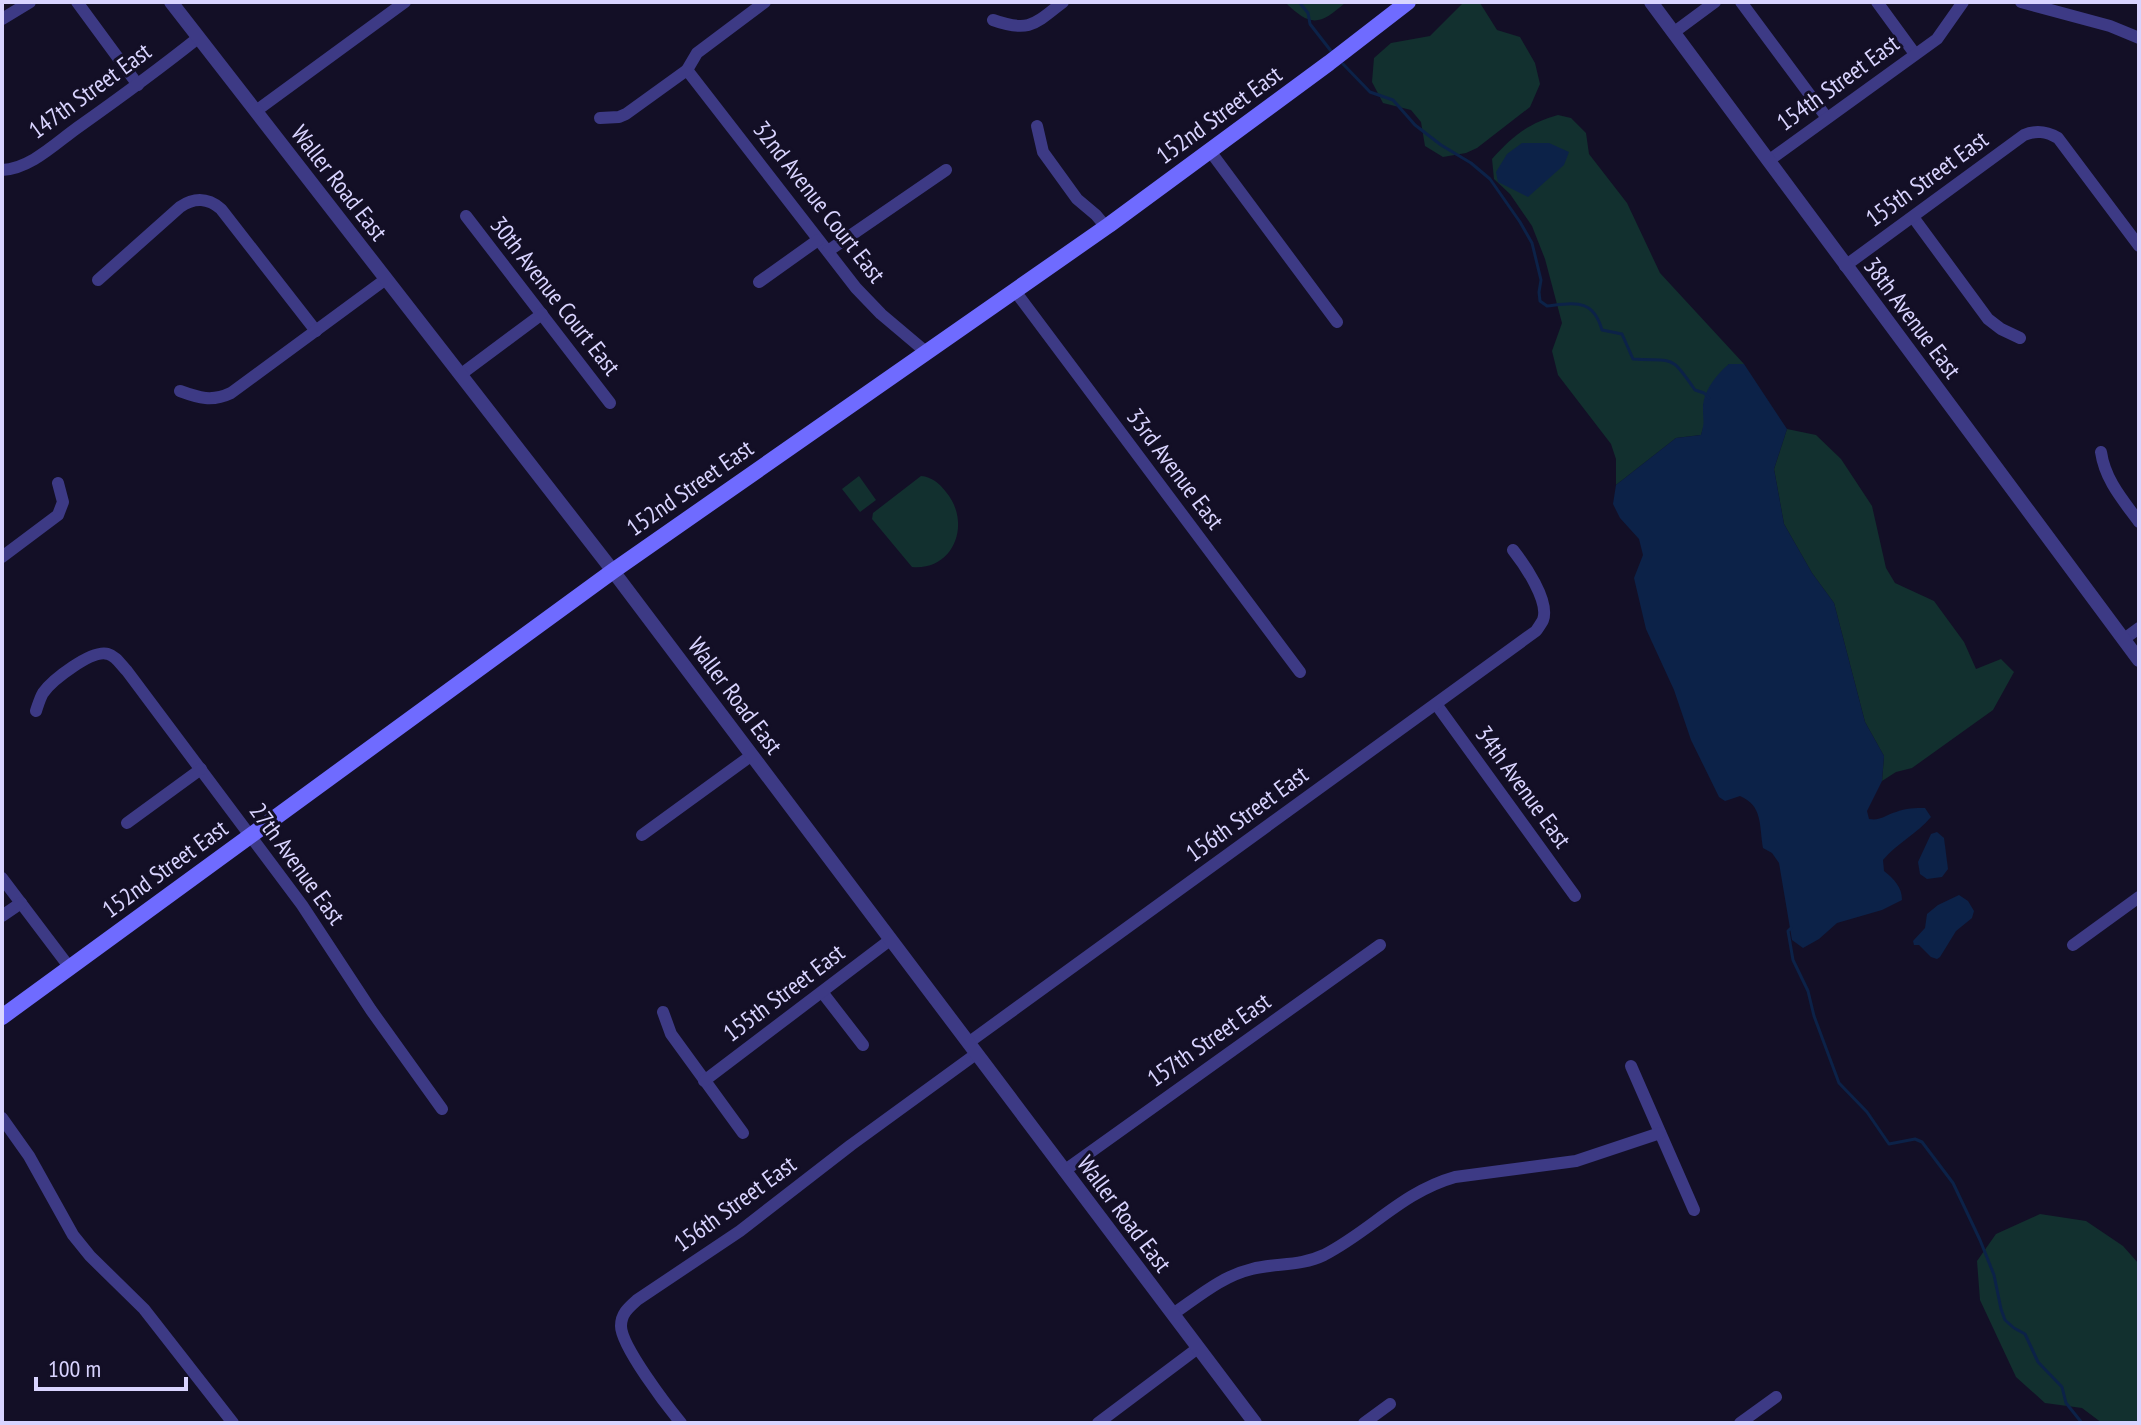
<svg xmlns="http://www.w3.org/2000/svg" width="2141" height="1425" viewBox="0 0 2141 1425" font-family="'PT Sans Narrow',sans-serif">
	<rect width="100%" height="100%" fill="#130f26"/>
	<g fill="#12302f">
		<path d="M1285,2H1346C1320,25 1311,28 1285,2Z"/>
		<polygon points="1480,3 1497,30 1520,37 1535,63 1540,84 1530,107 1477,148 1466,153 1443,157 1425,146 1421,122 1411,110 1383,103 1372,82 1374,58 1391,43 1430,36 1462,4"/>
		<path d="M1558,115L1571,118L1586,133L1589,154L1627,203L1660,273L1744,364H1729L1703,405L1705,422L1701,435L1676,438L1616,485V459L1611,444L1558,375L1552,351L1562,323L1545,259L1532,226L1510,194L1494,179L1492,159C1512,137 1528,123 1558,115Z"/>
		<polygon points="1787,429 1816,435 1841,459 1872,506 1886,568 1895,583 1934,601 1964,642 1976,669 2001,659 2014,672 1993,710 1912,768 1896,772 1882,781 1884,756 1865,722 1834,603 1812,573 1784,524 1774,469"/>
		<polygon points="859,476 876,500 860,512 842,489"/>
		<path d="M921,476C932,477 939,483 946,492C972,523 954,571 912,567L872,519L873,513Z"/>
		<polygon points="2040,1214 2086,1221 2123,1246 2139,1264 2139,1423 2102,1423 2082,1408 2045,1403 2016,1377 1980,1300 1977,1261 1996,1234"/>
	</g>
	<g fill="#0c2248">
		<polygon points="1522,143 1549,143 1569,152 1564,165 1528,197 1498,182 1496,172 1507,154"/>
		<path d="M1729,364H1744L1787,429L1774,469L1784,524L1812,573L1834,603L1865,722L1884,756L1882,781L1867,811L1869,819C1881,821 1885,815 1896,812C1905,808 1916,808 1925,808L1931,817C1917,834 1897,843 1883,860L1884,871C1894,879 1902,887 1902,900L1882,910L1837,923L1819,939L1803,948L1792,940L1779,863L1772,853L1763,848C1759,825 1763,806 1740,796L1725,801L1719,797L1691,740L1674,690L1646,629L1634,578L1643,555L1639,539L1620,518L1613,504L1616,485L1676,438L1701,435C1705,421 1703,422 1703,408C1703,391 1717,374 1729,364Z"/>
		<polygon points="1937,832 1944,838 1948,869 1942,877 1927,879 1920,874 1918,862 1931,834"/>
		<polygon points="1959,895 1968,901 1974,911 1972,918 1956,931 1940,957 1937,959 1931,957 1919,945 1914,945 1913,941 1925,928 1927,914 1938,905"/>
	</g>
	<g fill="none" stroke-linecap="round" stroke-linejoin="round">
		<g stroke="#0c2248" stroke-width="3">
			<polyline points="1299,2 1308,13 1310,24 1331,51"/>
			<path d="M1343,64L1370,92L1393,100L1415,125L1441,145L1471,163L1490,179L1520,222L1532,243L1541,280L1539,292L1540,301L1547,306C1575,303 1593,298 1602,330L1622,334L1633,359C1674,362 1670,353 1695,390L1704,393L1709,398"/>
			<polyline points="1791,928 1788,931 1793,960 1808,991 1814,1016 1839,1083 1867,1112 1889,1144 1915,1139 1922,1142 1953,1183 1980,1240 1994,1275 2001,1309 2005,1320 2014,1328 2025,1334 2038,1362 2062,1387 2066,1403 2082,1423"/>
		</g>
		<g stroke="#3d3a85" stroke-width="12">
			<polyline points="77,2 138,85"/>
			<polyline points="1741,2 1827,118"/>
			<polyline points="1877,2 1915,54"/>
			<polyline points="2021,2 2110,26 2139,38"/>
			<polyline points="2,19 30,2"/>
			<path d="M993,20C1029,33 1035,24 1063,2"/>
			<polyline points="1673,33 1715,2"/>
			<polyline points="687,70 856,288 881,314 926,352"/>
			<polyline points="256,111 405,2"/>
			<polyline points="600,118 619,117 626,114 687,70 697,53 765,2"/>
			<polyline points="1037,126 1043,152 1077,199 1096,215 1106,227"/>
			<polyline points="1210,151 1337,322"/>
			<polyline points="1768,161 1937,39 1963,2"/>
			<path d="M2,170C30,169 56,143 77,128C118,99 159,69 198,38"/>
			<polyline points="466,216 610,403"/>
			<polyline points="1913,217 1988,319 2001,329 2020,338"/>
			<polyline points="828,251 946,170"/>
			<path d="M1845,266L2024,135C2036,130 2046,131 2058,138L2139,246"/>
			<path d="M98,280L180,207C195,197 208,198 221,209L316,331"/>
			<polyline points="759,282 818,240"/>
			<polyline points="1015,291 1300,672"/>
			<polyline points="460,375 542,314"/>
			<path d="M180,391C199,398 212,402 231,393L386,279"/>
			<path d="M2101,452C2105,480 2123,500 2139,522"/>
			<polyline points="2,557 58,515 63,502 58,483"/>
			<polyline points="2124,639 2139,628"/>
			<polyline points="1436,704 1575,896"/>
			<path d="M36,711C38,705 40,698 43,693C52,680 92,649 108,654C116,656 121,665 127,671L302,905L371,1010L442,1109"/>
			<polyline points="127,823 201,769"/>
			<polyline points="642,835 752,755"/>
			<polyline points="2,878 70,968"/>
			<polyline points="2,916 21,903"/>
			<polyline points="2073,945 2139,897"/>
			<polyline points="822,992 863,1045"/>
			<polyline points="663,1012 671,1034 743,1133"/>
			<path d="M968,1043L1536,631C1538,628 1541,624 1543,620C1550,601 1524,564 1513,550"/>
			<polyline points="1631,1066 1694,1210"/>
			<polyline points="704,1081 890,940"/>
			<polyline points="2,1118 29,1156 73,1235 90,1256 144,1309 233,1423"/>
			<polyline points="1064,1171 1380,945"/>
			<path d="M1173,1314C1198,1297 1222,1276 1252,1269C1276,1263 1301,1266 1324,1255C1371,1231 1402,1192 1455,1177L1576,1161L1660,1133"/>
			<path d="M681,1423C667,1406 621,1346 621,1326C621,1314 628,1308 637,1300L740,1231L851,1145L976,1054"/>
			<polyline points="1098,1423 1198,1348"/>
			<polyline points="1364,1423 1390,1404"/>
			<polyline points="1740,1423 1776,1397"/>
		</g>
		<g stroke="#3d3a85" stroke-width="14">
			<polyline points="171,2 613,571 1255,1423"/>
			<polyline points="1651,2 2139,660"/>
		</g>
		<polyline stroke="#6f6bff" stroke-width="16" points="2,1017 613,571 1109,225 1329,63 1408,2"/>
	</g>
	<g text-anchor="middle" stroke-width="6" stroke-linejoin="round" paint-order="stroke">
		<g font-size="24" fill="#d9d4ff" stroke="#130f26">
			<text transform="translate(1838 83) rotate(-36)" y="8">154th Street East</text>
			<text transform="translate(90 91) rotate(-36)" y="8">147th Street East</text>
			<text transform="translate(1219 115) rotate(-36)" y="8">152nd Street East</text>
			<text transform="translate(1927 179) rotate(-36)" y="8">155th Street East</text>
			<text transform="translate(339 183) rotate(52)" y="8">Waller Road East</text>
			<text transform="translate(819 202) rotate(52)" y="8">32nd Avenue Court East</text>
			<text transform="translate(555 296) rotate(52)" y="8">30th Avenue Court East</text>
			<text transform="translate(1912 318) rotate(53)" y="8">38th Avenue East</text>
			<text transform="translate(1175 469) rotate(53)" y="8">33rd Avenue East</text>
			<text transform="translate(690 488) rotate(-35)" y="8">152nd Street East</text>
			<text transform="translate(735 696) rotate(53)" y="8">Waller Road East</text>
			<text transform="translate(1523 787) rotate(54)" y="8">34th Avenue East</text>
			<text transform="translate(1247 814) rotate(-36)" y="8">156th Street East</text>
			<text transform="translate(297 864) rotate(54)" y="8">27th Avenue East</text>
			<text transform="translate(165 869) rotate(-36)" y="8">152nd Street East</text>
			<text transform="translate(784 993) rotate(-37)" y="8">155th Street East</text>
			<text transform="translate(1209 1040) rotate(-35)" y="8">157th Street East</text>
			<text transform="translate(735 1204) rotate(-36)" y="8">156th Street East</text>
			<text transform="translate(1124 1214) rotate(53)" y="8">Waller Road East</text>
		</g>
	</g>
	<rect width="2141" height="1425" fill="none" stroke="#d9d4ff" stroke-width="8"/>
	<path d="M36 1377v12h150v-12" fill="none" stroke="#d9d4ff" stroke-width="4"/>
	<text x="48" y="1377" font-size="24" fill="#d9d4ff" stroke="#130f26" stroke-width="6" paint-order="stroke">100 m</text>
</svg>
